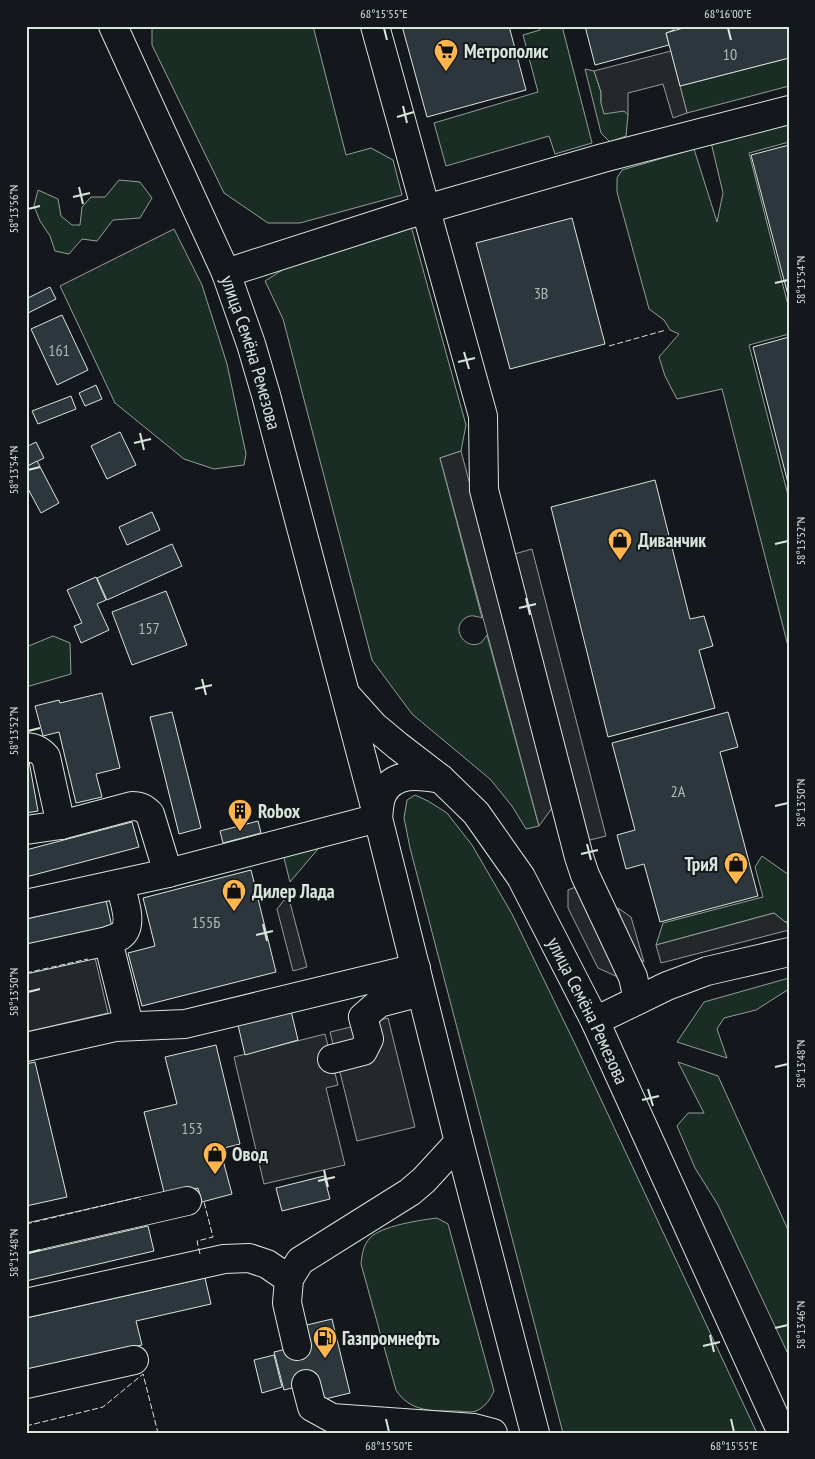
<svg xmlns="http://www.w3.org/2000/svg" width="815" height="1459" viewBox="0 0 815 1459" font-family="'PT Sans Narrow',sans-serif">
	<rect width="100%" height="100%" fill="#14181c"/>
	<g fill="#1a2d24" stroke="#939e99">
		<polygon points="152,26 313,26 346,155 371,148 393,160 402,195 300,223 268,223 224,193 152,45"/>
		<polygon points="539,26 562,26 592,143 555,154 549,136 446,166 434,123 538,92 523,35 540,30"/>
		<polygon points="789,58 789,86 687,113 680,86"/>
		<polygon points="585,69 594,71 601,92 601,103 624,111 628,115 626,136 610,142 601,133"/>
		<polygon points="789,118 789,142 749,153 789,309 789,334 749,345 789,499 789,650 722,389 677,399 665,376 659,357 679,334 670,330 664,320 649,309 617,192 617,178 622,170 694,149 717,222 723,193 710,138"/>
		<polygon points="119,180 140,182 152,198 140,218 113,220 97,241 82,239 69,254 55,251 50,236 40,221 34,206 38,190 58,199 61,216 72,225 80,225 82,207 91,197 105,197"/>
		<path d="M411,226L466,425L461,451L440,458L482,618C475,616 470,614 464,619C450,631 468,652 482,642C484,640 485,637 487,635L539,826L526,829L512,806L490,779L412,714L372,660L283,319L265,281L306,255Z"/>
		<polygon points="174,229 202,285 227,364 246,454 244,465 214,469 184,459 115,403 60,286"/>
		<polygon points="53,636 70,643 71,674 26,687 26,647"/>
		<polygon points="415,795 428,801 447,813 472,845 512,914 576,1046 757,1433 563,1433 410,848 404,818 407,800"/>
		<polygon points="316,841 318,849 290,882 282,850"/>
		<polygon points="762,856 789,875 789,921 785,922 774,913 656,945 663,923 763,897 755,867"/>
		<polygon points="789,978 789,989 756,1010 724,1018 717,1029 727,1058 677,1042 704,1002"/>
		<polygon points="678,1062 718,1076 789,1232 789,1356 718,1205 695,1168 677,1126 688,1113 704,1113"/>
		<path d="M437,1218L448,1224L494,1391C490,1400 485,1407 476,1411C471,1413 462,1411 456,1411C432,1411 410,1412 396,1390L361,1264C362,1255 363,1245 370,1238C381,1226 420,1220 437,1218Z"/>
	</g>
	<g fill="#24282b" stroke="#939e99">
		<polygon points="671,51 687,113 673,118 663,84 628,93 628,115 624,111 604,114 601,103 601,92 594,71"/>
		<polygon points="461,451 555,804 539,826 440,458"/>
		<polygon points="532,549 606,836 586,841 511,555"/>
		<polygon points="578,886 620,978 598,968 568,908 568,890"/>
		<polygon points="288,895 307,967 293,971 277,909"/>
		<polygon points="618,908 631,917 644,962 630,952"/>
		<polygon points="774,913 789,925 789,930 661,963 656,945"/>
		<polygon points="95,958 108,1013 26,1032 26,973"/>
		<polygon points="388,1018 415,1127 357,1141 330,1032"/>
		<polygon points="325,1034 338,1085 326,1088 345,1165 264,1184 234,1057"/>
	</g>
	<g fill="#2c363c" stroke="#d8e6dc">
		<polygon points="402,26 509,26 526,90 427,117"/>
		<polygon points="585,26 673,26 674,30 666,33 669,45 595,65"/>
		<polygon points="690,26 789,26 789,58 680,86 666,33"/>
		<polygon points="789,145 789,299 751,155"/>
		<polygon points="572,218 605,344 510,369 476,243"/>
		<polygon points="50,287 56,299 26,314 26,299"/>
		<polygon points="62,315 88,370 57,385 31,329"/>
		<polygon points="789,337 789,487 753,347"/>
		<polygon points="96,385 102,399 85,406 79,393"/>
		<polygon points="71,396 76,409 38,424 32,411"/>
		<polygon points="120,432 136,465 107,479 91,446"/>
		<polygon points="36,442 44,458 26,467 26,447"/>
		<polygon points="37,461 59,503 41,513 26,485 26,467"/>
		<polygon points="655,480 690,619 704,616 713,646 699,650 715,708 608,737 551,507"/>
		<polygon points="152,512 160,530 127,545 119,527"/>
		<polygon points="172,544 182,566 107,600 97,578"/>
		<polygon points="96,577 106,600 97,604 109,630 81,643 74,626 82,623 67,590"/>
		<polygon points="166,591 187,645 132,665 112,612"/>
		<polygon points="102,693 120,768 96,774 102,797 76,803 59,732 43,736 35,706 59,700 60,703"/>
		<polygon points="172,712 201,828 179,834 150,717"/>
		<polygon points="728,712 738,747 720,752 758,896 660,922 644,864 626,869 617,835 635,830 612,743"/>
		<polygon points="29,761 38,811 26,813 26,762"/>
		<polygon points="258,821 261,833 223,843 220,831"/>
		<polygon points="132,822 139,847 26,877 26,850"/>
		<polygon points="251,870 276,972 142,1006 128,953 155,946 143,898"/>
		<polygon points="106,900 112,927 26,946 26,919"/>
		<polygon points="291,1011 298,1040 245,1055 238,1025"/>
		<polygon points="216,1045 240,1144 220,1149 232,1194 202,1202 198,1188 165,1196 144,1112 177,1104 165,1057"/>
		<polygon points="35,1062 67,1197 26,1206 26,1064"/>
		<polygon points="324,1176 330,1199 282,1211 276,1188"/>
		<polygon points="148,1226 154,1251 26,1281 26,1254"/>
		<polygon points="205,1278 211,1304 136,1321 142,1345 26,1371 26,1318"/>
		<polygon points="332,1319 350,1393 313,1402 308,1384 284,1390 274,1352 299,1346 294,1328"/>
		<polygon points="274,1355 282,1387 262,1393 254,1360"/>
	</g>
	<g fill="none" stroke-linecap="round" stroke-linejoin="round">
		<polyline stroke="#313739" stroke-width="28" stroke-dasharray="28 14" stroke-linecap="butt" points="297,1346 306,1384"/>
		<defs>
			<g id="minor">
				<polyline points="375,26 483,416 484,490 579,857 585,875 633,977 638,1000"/>
				<polyline points="226,273 409,214 603,158 789,110"/>
				<path d="M26,747C35,748 40,750 46,757L61,825"/>
				<path d="M26,830L61,825L132,806C140,806 144,808 150,814L168,873"/>
				<polyline points="26,904 168,873 378,818"/>
				<polyline points="108,941 129,1025"/>
				<path d="M26,959L108,941C112,939 117,938 120,936C135,926 123,898 120,884"/>
				<polyline points="595,1021 667,986 707,971 789,952"/>
				<polyline points="26,1047 115,1027 185,1024 416,968"/>
				<polyline points="332,1059 363,1051 369,1039 363,1017 379,1003 421,992"/>
				<polyline points="26,1238 187,1201"/>
				<polyline points="26,1303 224,1259 249,1258 267,1264 289,1279"/>
				<polyline points="297,1346 287,1303 289,1279 300,1261 410,1192 424,1180 459,1142"/>
				<polyline points="26,1384 134,1360"/>
				<polyline points="306,1384 312,1407 332,1418 474,1428 493,1433"/>
			</g>
			<g id="major">
				<path id="s1" d="M113,26L226,273L251,344L266,395L378,818L459,1142L535,1433"/>
				<path id="s2" d="M348,697L374,726L398,746L441,779L476,813L521,877L595,1021L782,1433"/>
				<path d="M378,818C379,810 379,802 382,795C393,771 420,775 441,779"/>
			</g>
		</defs>
		<use href="#minor" stroke="#d8e6dc" stroke-width="30"/>
		<use href="#major" stroke="#d8e6dc" stroke-width="30"/>
		<use href="#minor" stroke="#14181c" stroke-width="28"/>
		<use href="#major" stroke="#14181c" stroke-width="28"/>
		<g stroke="#d8e6dc" stroke-width="1" stroke-dasharray="6 2.5" stroke-linecap="butt">
			<polyline points="609,346 666,330"/>
			<polyline points="26,973 88,959"/>
			<polyline points="26,1224 140,1197 140,1200"/>
			<polyline points="200,1254 197,1241 213,1237 204,1202"/>
			<polyline points="26,1426 103,1407 143,1374 158,1433"/>
		</g>
	</g>
	<path fill="none" stroke="#d8e6dc" stroke-width="2" d="M384,28L387,40M728,28L731,40M403,106L407,123M397,117L414,112M79,187L83,204M73,197L90,193M28,209L40,206M775,283L788,280M464,352L469,369M458,362L475,358M140,433L144,450M134,443L151,439M28,470L40,467M775,544L788,541M526,598L530,615M519,608L536,604M202,679L206,695M195,689L212,685M28,731L40,728M775,806L788,803M587,844L591,860M581,854L598,850M263,924L267,941M256,935L273,931M28,992L40,989M775,1067L788,1064M648,1089L653,1106M642,1100L659,1096M324,1170L328,1187M318,1181L335,1177M28,1253L40,1250M775,1328L788,1325M710,1335L714,1352M703,1346L720,1342M386,1419L389,1432M731,1419L734,1432"/>
	<defs>
		<symbol id="supermarket-pin" viewBox="-11 -11 22 30"><path d="M0 17L-7.5 6A9.5 9.5 0 1 1 7.5 6Z" fill="#ffb74d" stroke="#14181c"/><path d="M-6-5.5h2.5l.6 2H6L4.5 2H-2.5L-4.4-4H-6ZM-1.5 3.2a1.3 1.3 0 1 0 .1 0ZM3 3.2a1.3 1.3 0 1 0 .1 0Z" fill="#111"/></symbol>
		<symbol id="shop-pin" viewBox="-11 -11 22 30"><path d="M0 17L-7.5 6A9.5 9.5 0 1 1 7.5 6Z" fill="#ffb74d" stroke="#14181c"/><path d="M-5-2.5h2.3a2.7 3.5 0 0 1 5.4 0H5L5.5 6h-11ZM-1.5-2.5h3a1.5 2.3 0 0 0-3 0Z" fill="#111"/></symbol>
		<symbol id="building-pin" viewBox="-11 -11 22 30"><path d="M0 17L-7.5 6A9.5 9.5 0 1 1 7.5 6Z" fill="#ffb74d" stroke="#14181c"/><path d="M-4-6H4V6H1V3H-1V6H-4ZM-2.5-4.3h1.7v1.8h-1.7ZM.8-4.3h1.7v1.8H.8ZM-2.5-1h1.7V.8h-1.7ZM.8-1h1.7V.8H.8Z" fill="#111"/></symbol>
		<symbol id="fuel-pin" viewBox="-11 -11 22 30"><path d="M0 17L-7.5 6A9.5 9.5 0 1 1 7.5 6Z" fill="#ffb74d" stroke="#14181c"/><path d="M-5.5-6h7V0h2V4h1.3V-2.5L3-4.5l.8-.8L6-3V5H2.5V1h-1V6h-7ZM-4.2-4.7v3.2H.2V-4.7Z" fill="#111"/></symbol>
	</defs>
	<g fill-rule="evenodd">
		<use href="#supermarket-pin" x="432" y="37" width="28" height="38"/>
		<use href="#shop-pin" x="606" y="526" width="28" height="38"/>
		<use href="#building-pin" x="226" y="797" width="28" height="38"/>
		<use href="#shop-pin" x="722" y="850" width="28" height="38"/>
		<use href="#shop-pin" x="220" y="877" width="28" height="38"/>
		<use href="#shop-pin" x="201" y="1140" width="28" height="38"/>
		<use href="#fuel-pin" x="311" y="1324" width="28" height="38"/>
	</g>
	<g text-anchor="middle" stroke-width="4" stroke-linejoin="round" paint-order="stroke">
		<g font-size="16" fill="#adbab4">
			<text x="730" y="60">10</text>
			<text x="541" y="299">3В</text>
			<text x="59" y="356">161</text>
			<text x="149" y="634">157</text>
			<text x="678" y="797">2А</text>
			<text x="206" y="928">155Б</text>
			<text x="192" y="1134">153</text>
		</g>
		<g font-size="19" font-weight="bold" fill="#d8e6dc" stroke="#14181c" text-anchor="start">
			<text x="464" y="58">Метрополис</text>
			<text x="638" y="547">Диванчик</text>
			<text x="258" y="818">Robox</text>
			<text x="718" y="871" text-anchor="end">ТриЯ</text>
			<text x="252" y="898">Дилер Лада</text>
			<text x="232" y="1161">Овод</text>
			<text x="342" y="1345">Газпромнефть</text>
		</g>
		<g font-size="19" fill="#d8e6dc" stroke="#14181c">
			<text dy="7" stroke="none"><textPath href="#s1" startOffset="355">улица Семёна Ремезова</textPath></text>
			<text dy="7" stroke="none"><textPath href="#s2" startOffset="401">улица Семёна Ремезова</textPath></text>
		</g>
	</g>
	<rect width="815" height="1459" fill="none" stroke="#14181c" stroke-width="55"/>
	<rect x="28" y="28" width="760" height="1404" fill="none" stroke="#d8e6dc" stroke-width="2"/>
	<g font-size="12" text-anchor="middle" fill="#d8e6dc">
		<text x="384" y="18">68°15'55"E</text>
		<text x="728" y="18">68°16'00"E</text>
		<text transform="translate(14 209) rotate(-90)" y="4">58°13'56"N</text>
		<text transform="translate(801 280) rotate(-90)" y="4">58°13'54"N</text>
		<text transform="translate(14 470) rotate(-90)" y="4">58°13'54"N</text>
		<text transform="translate(801 541) rotate(-90)" y="4">58°13'52"N</text>
		<text transform="translate(14 731) rotate(-90)" y="4">58°13'52"N</text>
		<text transform="translate(801 803) rotate(-90)" y="4">58°13'50"N</text>
		<text transform="translate(14 992) rotate(-90)" y="4">58°13'50"N</text>
		<text transform="translate(801 1064) rotate(-90)" y="4">58°13'48"N</text>
		<text transform="translate(14 1253) rotate(-90)" y="4">58°13'48"N</text>
		<text transform="translate(801 1325) rotate(-90)" y="4">58°13'46"N</text>
		<text x="389" y="1450">68°15'50"E</text>
		<text x="734" y="1450">68°15'55"E</text>
	</g>
</svg>
